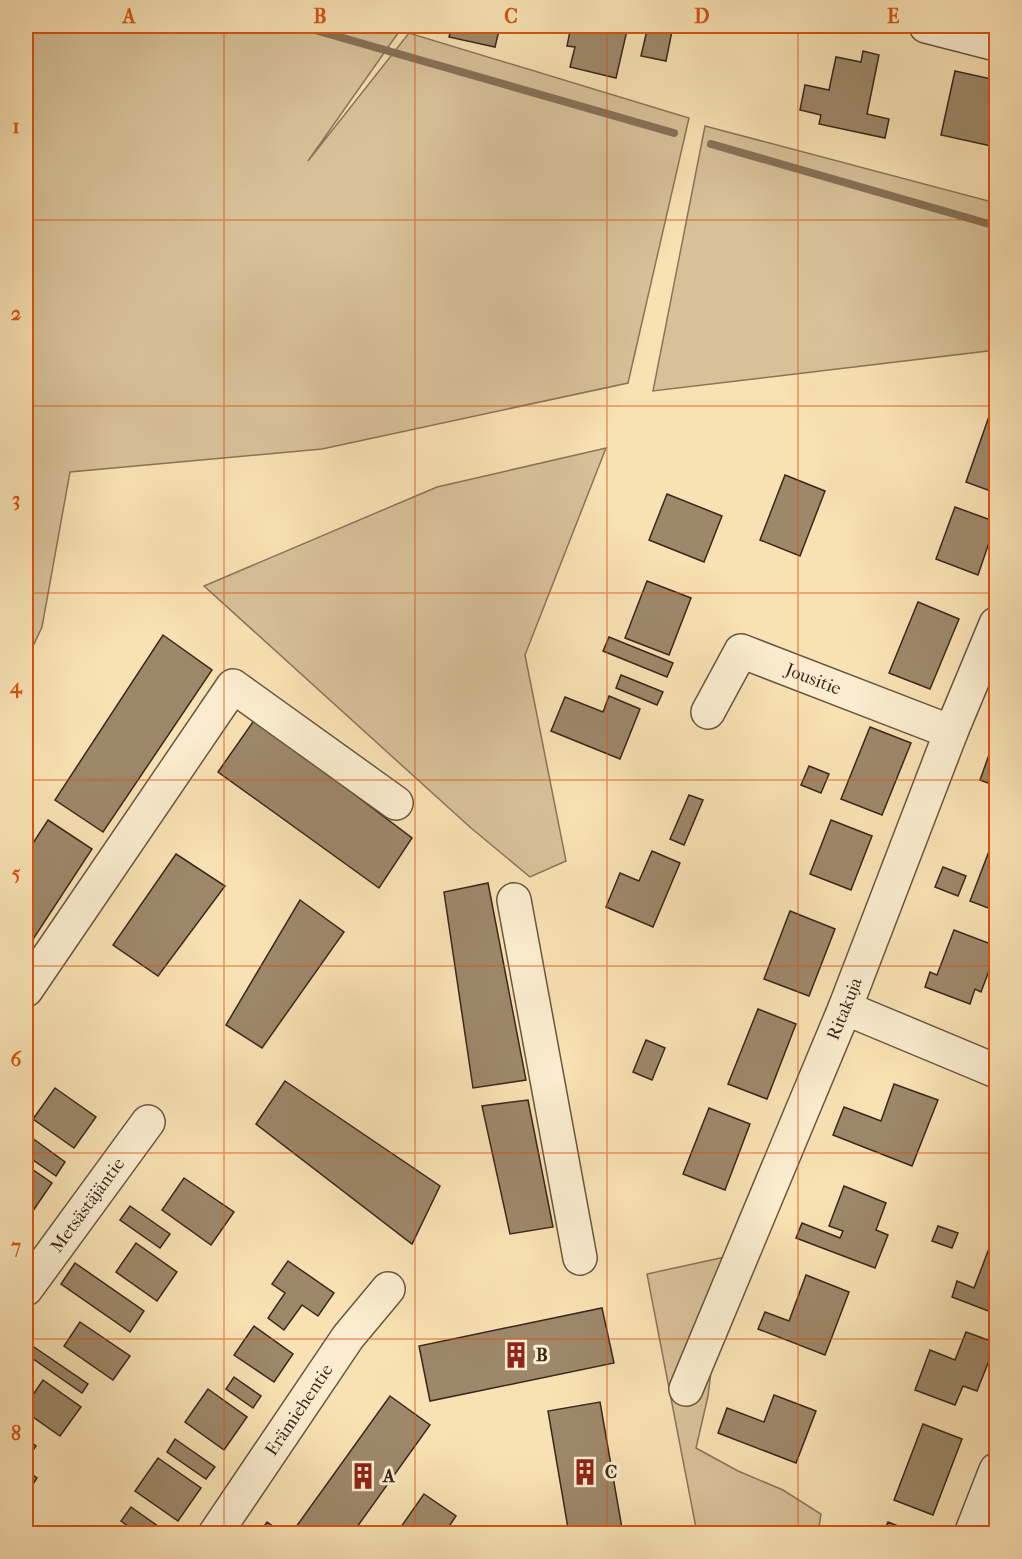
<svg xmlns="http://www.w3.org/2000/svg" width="1022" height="1559" viewBox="0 0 1022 1559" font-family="'IM FELL French Canon',serif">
	<rect width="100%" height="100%" fill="#f8e1b3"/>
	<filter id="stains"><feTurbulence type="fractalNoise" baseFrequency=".00333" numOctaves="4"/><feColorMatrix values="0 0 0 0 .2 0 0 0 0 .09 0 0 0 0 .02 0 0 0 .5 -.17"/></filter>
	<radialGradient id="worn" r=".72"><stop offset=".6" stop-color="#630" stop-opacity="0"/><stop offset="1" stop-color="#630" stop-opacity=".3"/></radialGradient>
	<g fill="#d8c199" stroke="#8a745a" stroke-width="1.5">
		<polygon points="26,26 403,26 308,161 409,33 689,118 628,383 322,449 70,472 42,627 26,661"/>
		<polygon points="705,126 996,203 996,350 653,391"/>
		<polygon points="606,448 525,655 566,861 530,877 471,828 204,586 437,487"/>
		<polygon points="725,1257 708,1396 696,1448 738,1471 783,1490 821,1514 818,1533 697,1533 647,1274"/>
	</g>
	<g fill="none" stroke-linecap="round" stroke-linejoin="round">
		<g stroke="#867157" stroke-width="8">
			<polyline points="301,26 674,133"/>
			<polyline points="711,144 996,226"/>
		</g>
	</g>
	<g fill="#9d886a" stroke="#3b271b" stroke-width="1.5">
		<polygon points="452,26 500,26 495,47 449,37"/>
		<polygon points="571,26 628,26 616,78 570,67 575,47 567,46"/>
		<polygon points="648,26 672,31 666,61 641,56"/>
		<polygon points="863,51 879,55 867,114 889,119 885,138 819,124 821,115 800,110 805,85 829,90 836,57 861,62"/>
		<polygon points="955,71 996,80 996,147 941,135"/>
		<polygon points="993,405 996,406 996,493 966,482"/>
		<polygon points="785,475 825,491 800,556 760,540"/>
		<polygon points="667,494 722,516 704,562 649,540"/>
		<polygon points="955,507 996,522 978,575 936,559"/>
		<polygon points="647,581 691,598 669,655 625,638"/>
		<polygon points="918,602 959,619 930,689 889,673"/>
		<polygon points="163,635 212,670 103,832 55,800"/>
		<polygon points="609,637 673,663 667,677 603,651"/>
		<polygon points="621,675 663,692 657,705 616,688"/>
		<polygon points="609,696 640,709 620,759 551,731 565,697 603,712"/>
		<polygon points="255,719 412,838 379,888 218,772"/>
		<polygon points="870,727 911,743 882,815 841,799"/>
		<polygon points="990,752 996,754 996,786 980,780"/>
		<polygon points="809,766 829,774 821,793 801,785"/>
		<polygon points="689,795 703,800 684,845 670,839"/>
		<polygon points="48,820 92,849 26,950 26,854"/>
		<polygon points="831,820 872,836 851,890 810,874"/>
		<polygon points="991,846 996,848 996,911 970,901"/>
		<polygon points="652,851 680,863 653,927 606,907 620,873 639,881"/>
		<polygon points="176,854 225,886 158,976 113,945"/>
		<polygon points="943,867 966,876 958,896 935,887"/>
		<polygon points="488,883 526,1080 473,1088 444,892"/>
		<polygon points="300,900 344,932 262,1048 226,1025"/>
		<polygon points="790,911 835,929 809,996 764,979"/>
		<polygon points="954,930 996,946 996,952 981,992 975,989 970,1004 925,987 930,972 937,975"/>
		<polygon points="758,1009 796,1024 767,1099 728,1084"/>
		<polygon points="646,1040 665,1048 652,1080 633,1072"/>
		<polygon points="285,1081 440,1186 412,1244 256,1124"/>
		<polygon points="894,1084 938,1100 912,1166 833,1135 844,1107 881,1121"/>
		<polygon points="55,1088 96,1117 74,1148 33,1119"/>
		<polygon points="528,1100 553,1227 510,1234 482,1106"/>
		<polygon points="709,1108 750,1124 725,1190 683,1174"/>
		<polygon points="28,1135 65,1162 56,1176 26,1155 26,1139"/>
		<polygon points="26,1165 52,1183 26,1221"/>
		<polygon points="184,1178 234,1212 211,1245 162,1210"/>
		<polygon points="844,1186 886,1203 876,1230 888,1235 875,1268 796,1238 802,1223 840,1238 843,1231 829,1226"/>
		<polygon points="130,1206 170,1234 160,1248 120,1220"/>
		<polygon points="938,1226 958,1233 952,1248 932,1241"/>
		<polygon points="993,1238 996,1239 996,1314 952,1297 957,1281 974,1288"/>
		<polygon points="136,1243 177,1272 157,1301 116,1272"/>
		<polygon points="288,1261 334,1293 318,1316 302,1305 284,1330 268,1318 285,1293 272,1284"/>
		<polygon points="75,1263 144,1311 130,1332 61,1284"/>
		<polygon points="806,1275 849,1292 825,1355 758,1329 765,1312 789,1321"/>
		<polygon points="602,1308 614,1363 430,1401 419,1346"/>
		<polygon points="80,1322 130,1356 113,1380 64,1346"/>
		<polygon points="254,1326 293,1354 274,1382 234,1355"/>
		<polygon points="966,1332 996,1343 977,1391 963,1386 955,1405 915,1390 930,1350 955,1360"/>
		<polygon points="34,1347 88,1384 82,1393 29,1356"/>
		<polygon points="234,1377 261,1396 253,1408 226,1389"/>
		<polygon points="43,1380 81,1407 60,1436 26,1412 26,1405"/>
		<polygon points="208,1389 247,1417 224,1450 185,1422"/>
		<polygon points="774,1395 816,1411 796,1463 718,1433 727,1408 764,1422"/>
		<polygon points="390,1396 430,1425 352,1534 305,1534 296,1527"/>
		<polygon points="600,1402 623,1534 569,1534 548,1411"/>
		<polygon points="923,1424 962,1439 933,1515 894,1500"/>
		<polygon points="26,1438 36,1446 28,1458 26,1456"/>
		<polygon points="175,1439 215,1467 206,1479 167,1452"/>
		<polygon points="158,1458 201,1488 178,1521 135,1491"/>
		<polygon points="26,1470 37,1478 26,1495"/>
		<polygon points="424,1494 456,1516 444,1534 396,1534"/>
		<polygon points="131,1507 169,1534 139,1534 121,1521"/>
		<polygon points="267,1522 280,1531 279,1534 259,1534"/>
		<polygon points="888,1522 918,1534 883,1534"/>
	</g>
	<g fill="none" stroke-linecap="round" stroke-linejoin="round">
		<defs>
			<g id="minor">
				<polyline points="926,26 996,44"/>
				<path id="s1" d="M708,712L741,651L951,732"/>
				<polyline points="514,900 580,1258"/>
				<polyline points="26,990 233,686 396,803"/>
				<polyline points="845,1008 996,1071"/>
				<path id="s2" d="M26,1289L148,1122"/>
				<path id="s3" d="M686,1389L845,1008L951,732L996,624"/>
				<path id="s4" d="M215,1534L348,1337L388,1289"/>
				<polyline points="971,1534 996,1470"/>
			</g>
		</defs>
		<use href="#minor" stroke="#6a5641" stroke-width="36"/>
		<use href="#minor" stroke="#faecce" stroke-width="33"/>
	</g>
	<path fill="none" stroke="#d7540e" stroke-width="1.5" stroke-opacity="0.55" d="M224,26V1534M415,26V1534M607,26V1534M798,26V1534M26,220H996M26,406H996M26,593H996M26,780H996M26,966H996M26,1153H996M26,1339H996"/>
	<defs>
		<symbol id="building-bare" viewBox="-9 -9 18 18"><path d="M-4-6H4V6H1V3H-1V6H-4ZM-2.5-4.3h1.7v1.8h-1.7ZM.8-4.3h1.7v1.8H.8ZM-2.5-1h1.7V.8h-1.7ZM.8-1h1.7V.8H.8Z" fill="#8f2418" stroke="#faecce" stroke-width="2.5" paint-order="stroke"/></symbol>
	</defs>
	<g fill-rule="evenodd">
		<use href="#building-bare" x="497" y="1336" width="38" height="38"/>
		<use href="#building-bare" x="566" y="1453" width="38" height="38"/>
		<use href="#building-bare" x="344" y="1457" width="38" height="38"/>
	</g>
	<g text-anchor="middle" stroke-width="6" stroke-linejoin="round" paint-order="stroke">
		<g font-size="18" fill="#3b271b" stroke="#faecce">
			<text dy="6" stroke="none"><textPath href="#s1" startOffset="147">Jousitie</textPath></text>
			<text dy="6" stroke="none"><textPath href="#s3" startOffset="412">Ritakuja</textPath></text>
			<text dy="6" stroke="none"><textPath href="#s2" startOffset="104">Metsästäjäntie</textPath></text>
			<text dy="6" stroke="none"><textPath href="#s4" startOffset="150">Erämiehentie</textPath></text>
		</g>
		<g font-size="18" font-weight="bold" fill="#3b271b" stroke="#faecce" text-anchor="start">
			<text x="536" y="1361">B</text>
			<text x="605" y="1478">C</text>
			<text x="383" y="1482">A</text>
		</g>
	</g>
	<rect width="1022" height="1559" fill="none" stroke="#f8e1b3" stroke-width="66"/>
	<rect x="33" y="33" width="956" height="1493" fill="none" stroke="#d7540e" stroke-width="2"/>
	<g font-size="20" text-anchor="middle" font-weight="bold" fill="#d7540e">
		<text x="129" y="23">A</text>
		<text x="320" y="23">B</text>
		<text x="511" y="23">C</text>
		<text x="702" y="23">D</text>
		<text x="893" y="23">E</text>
		<text x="16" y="133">1</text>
		<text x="16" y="320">2</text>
		<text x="16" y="506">3</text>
		<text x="16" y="693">4</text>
		<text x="16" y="880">5</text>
		<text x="16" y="1066">6</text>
		<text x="16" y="1253">7</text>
		<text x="16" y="1440">8</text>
	</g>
	<rect width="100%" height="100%" filter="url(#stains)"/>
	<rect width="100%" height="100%" fill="url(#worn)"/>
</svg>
